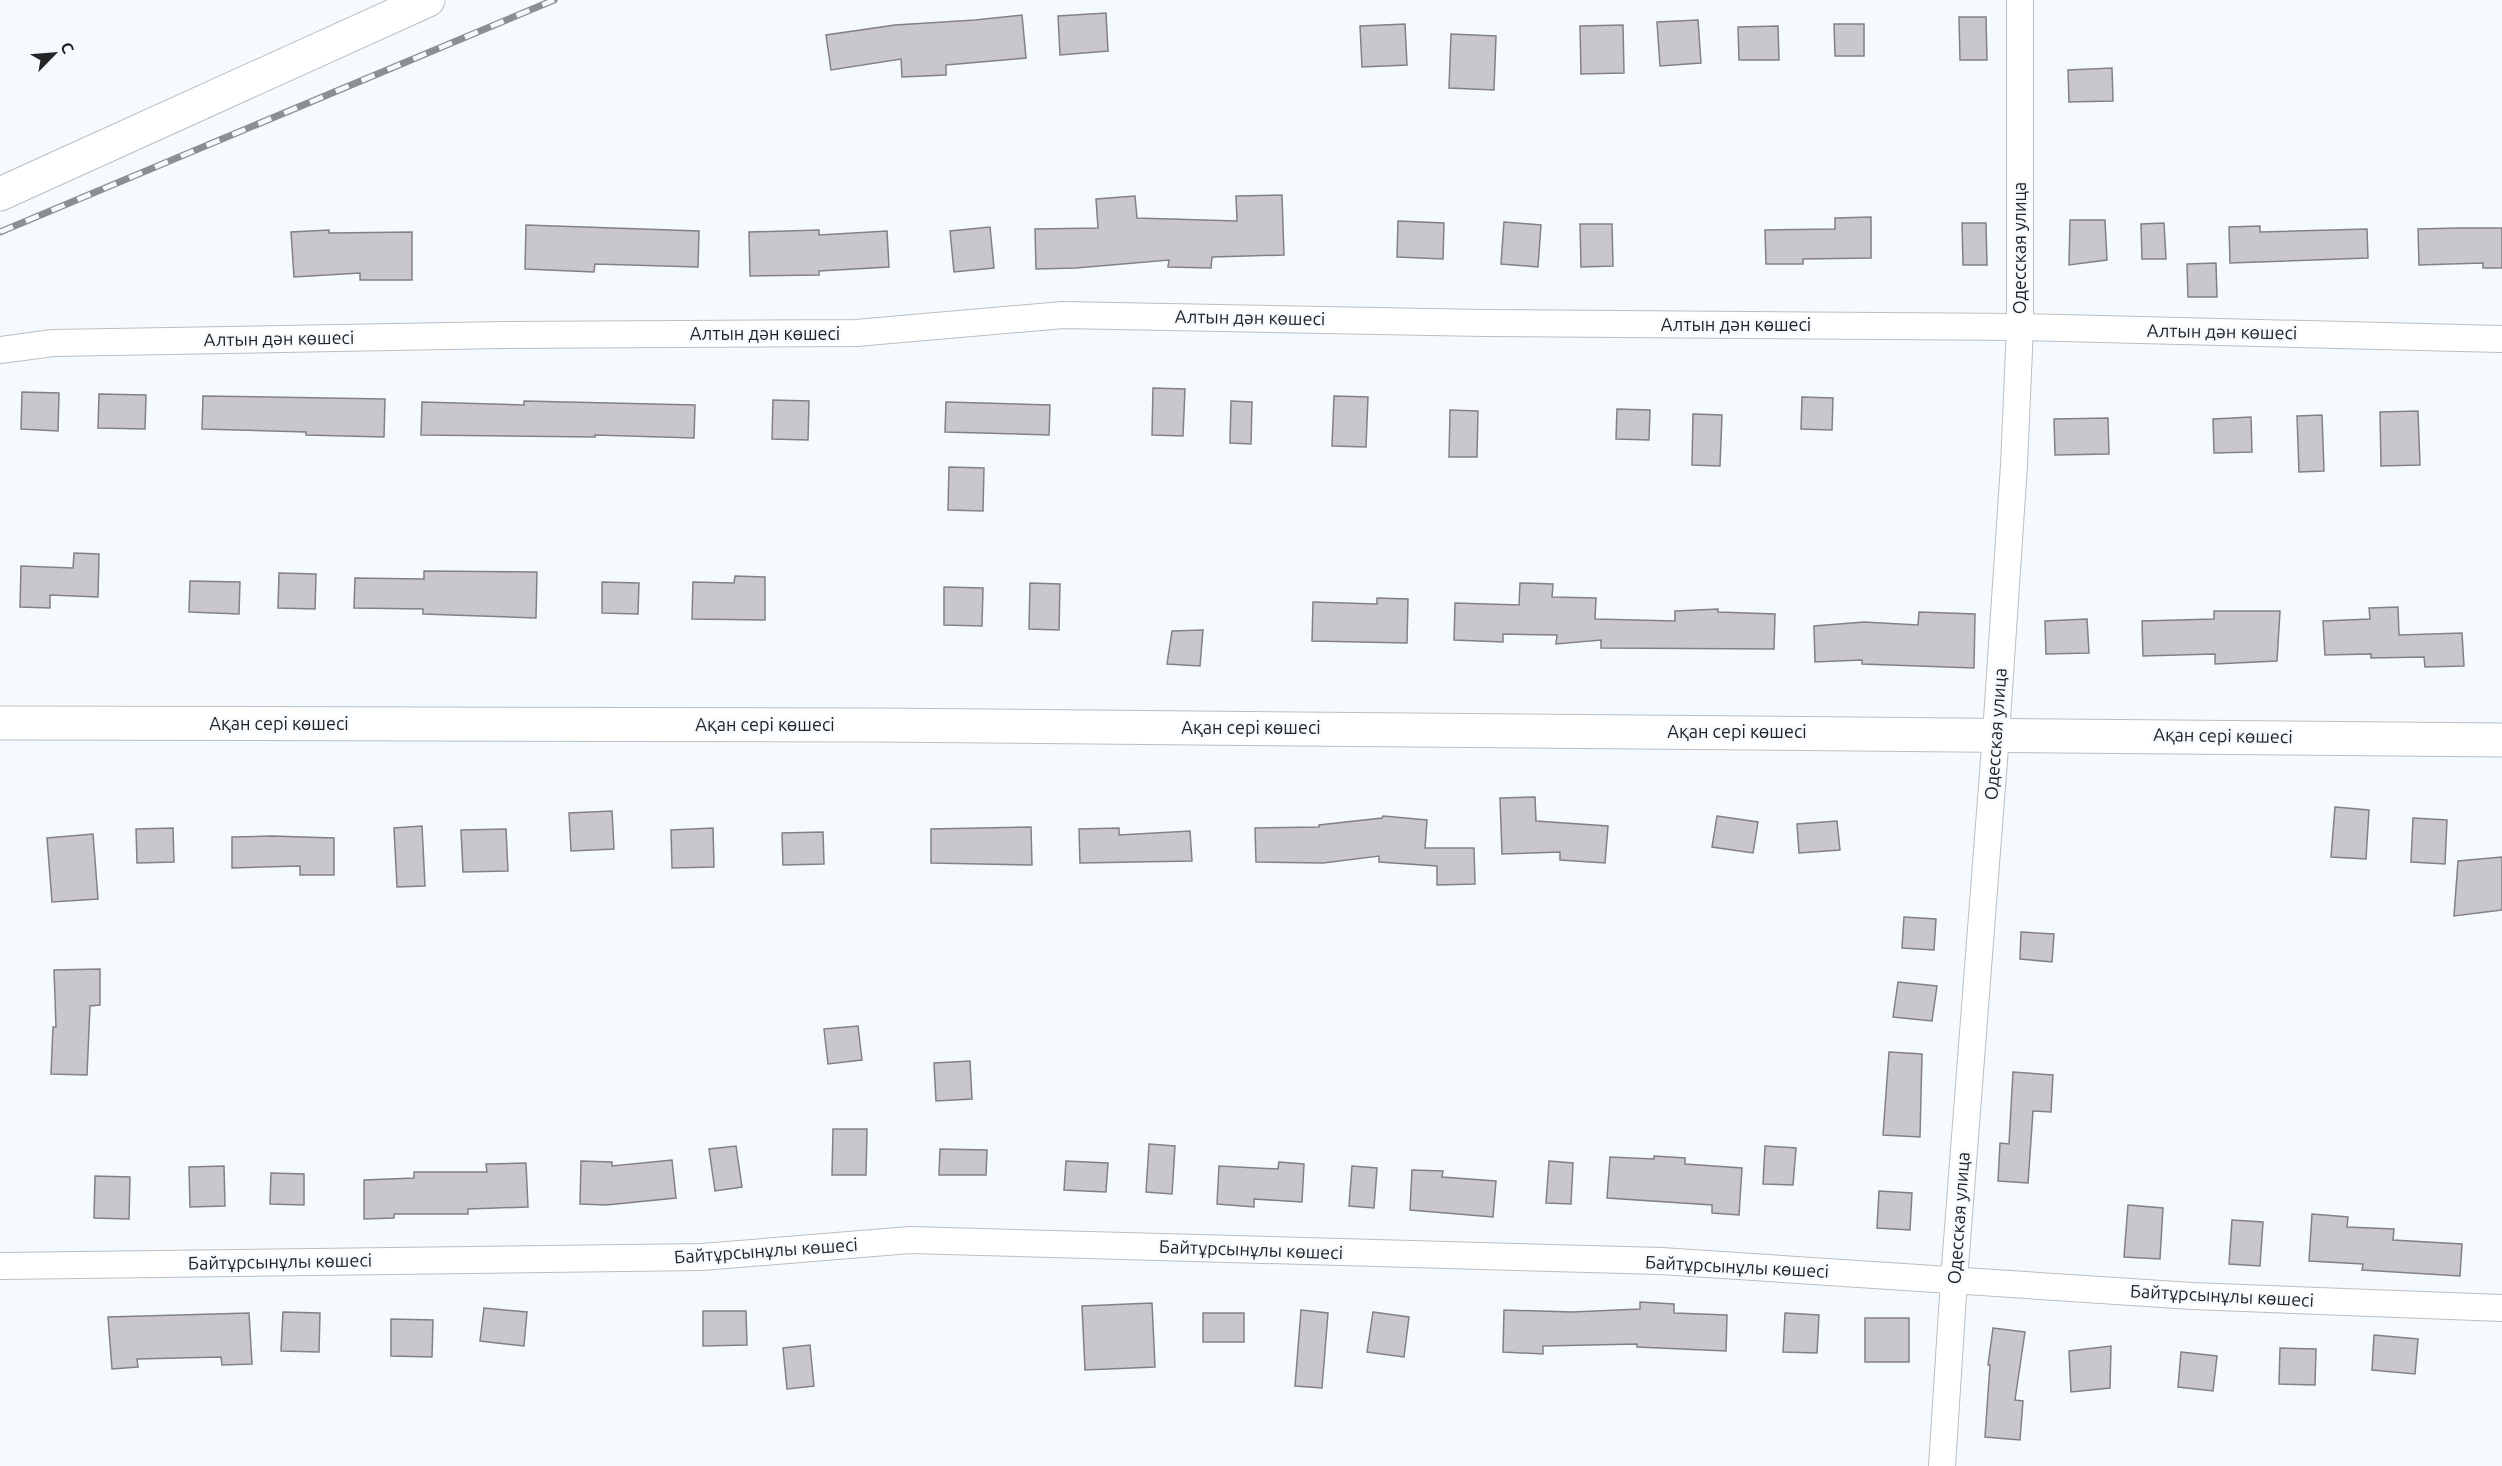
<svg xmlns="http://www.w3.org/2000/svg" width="2502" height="1466" viewBox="0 0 2502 1466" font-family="Ubuntu,sans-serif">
	<rect width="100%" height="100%" fill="#f5fafe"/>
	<g fill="#c9c6cd" stroke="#838187" stroke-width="1.5">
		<polygon points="1106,13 1108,51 1060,55 1058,16"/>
		<polygon points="1022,15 1026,58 946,65 946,75 902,77 901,59 831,70 826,35 895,25 975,20"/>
		<polygon points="1959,17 1986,17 1987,60 1960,60"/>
		<polygon points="1698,20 1701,63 1660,66 1657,22"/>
		<polygon points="1405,24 1407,65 1362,67 1360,26"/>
		<polygon points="1834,24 1864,24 1864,56 1835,56"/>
		<polygon points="1623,25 1624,73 1581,74 1580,26"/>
		<polygon points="1778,26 1779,60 1739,60 1738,27"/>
		<polygon points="1451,34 1496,36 1494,90 1449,88"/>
		<polygon points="2112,68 2113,101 2069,102 2068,70"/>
		<polygon points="1282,195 1284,255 1212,257 1211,268 1168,267 1169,260 1076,268 1036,269 1035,229 1098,228 1096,199 1135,196 1137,218 1237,221 1236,196"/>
		<polygon points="1871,217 1871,258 1803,259 1803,264 1766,264 1765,230 1835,229 1835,218"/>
		<polygon points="2070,220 2105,220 2107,260 2069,265"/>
		<polygon points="1398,221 1444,223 1443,259 1397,257"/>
		<polygon points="1504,222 1541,225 1538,267 1501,264"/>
		<polygon points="1962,223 1986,223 1987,265 1963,265"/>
		<polygon points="2164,223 2166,259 2142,259 2141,224"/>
		<polygon points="1580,224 1612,224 1613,266 1581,267"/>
		<polygon points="526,225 699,231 698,267 595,264 594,272 525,269"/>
		<polygon points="2260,226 2260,232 2367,229 2368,258 2230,263 2229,227"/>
		<polygon points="990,227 994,268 954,272 950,231"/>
		<polygon points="2458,228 2502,228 2502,268 2483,268 2483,263 2419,265 2418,229"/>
		<polygon points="329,230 329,233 412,232 412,280 360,280 360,273 294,277 291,232"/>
		<polygon points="819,230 819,235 887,231 889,267 819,271 819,275 750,276 749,232"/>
		<polygon points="2216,263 2217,297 2188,297 2187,264"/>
		<polygon points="1153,388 1185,389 1183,436 1152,435"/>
		<polygon points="22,392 59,393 58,431 21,429"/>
		<polygon points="99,394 146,395 145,429 98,428"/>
		<polygon points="203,396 385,399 384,437 306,435 306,432 202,429"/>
		<polygon points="1334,396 1368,397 1366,447 1332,446"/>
		<polygon points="1802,397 1833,398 1832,430 1801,429"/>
		<polygon points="773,400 809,401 808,440 772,439"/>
		<polygon points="524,401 695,405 694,438 595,435 595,437 421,435 422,402 524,405"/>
		<polygon points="1231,401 1252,402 1251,444 1230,443"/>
		<polygon points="946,402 1050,405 1049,435 945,432"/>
		<polygon points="1617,409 1650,410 1649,440 1616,439"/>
		<polygon points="1450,410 1478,411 1477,457 1449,457"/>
		<polygon points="2418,411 2420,465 2381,466 2380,412"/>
		<polygon points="1693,414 1722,415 1720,466 1692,465"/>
		<polygon points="2322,415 2324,471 2299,472 2297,416"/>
		<polygon points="2251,417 2252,452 2214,453 2213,419"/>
		<polygon points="2108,418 2109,454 2055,455 2054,419"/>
		<polygon points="949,467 984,468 983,511 948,510"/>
		<polygon points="74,553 99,554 98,597 50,595 50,608 20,607 21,566 73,568"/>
		<polygon points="424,571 537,572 536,618 423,614 423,609 354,608 355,578 424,579"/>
		<polygon points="279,573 316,574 315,609 278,608"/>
		<polygon points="735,576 765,577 765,620 692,619 693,582 734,583"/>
		<polygon points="190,581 240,582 239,614 189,612"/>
		<polygon points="602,582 639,583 638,614 602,613"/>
		<polygon points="1030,583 1060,584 1059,630 1029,629"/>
		<polygon points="1520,583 1553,584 1552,597 1596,598 1595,619 1675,621 1675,611 1718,609 1718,612 1775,614 1774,649 1601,648 1601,640 1556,644 1557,635 1503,634 1503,642 1454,640 1455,603 1519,605"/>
		<polygon points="944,587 983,588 982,626 944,625"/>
		<polygon points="1377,598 1408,599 1407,643 1312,641 1313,602 1377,604"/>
		<polygon points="2398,607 2399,635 2462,633 2464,666 2425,667 2424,657 2371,658 2371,654 2325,655 2323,621 2370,619 2369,608"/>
		<polygon points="2214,611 2280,611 2277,661 2215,664 2215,654 2143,656 2142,621 2214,619"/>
		<polygon points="1919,612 1975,614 1974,668 1862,664 1862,660 1815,662 1814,626 1864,622 1918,625"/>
		<polygon points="2087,619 2089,653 2046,654 2045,621"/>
		<polygon points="1203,630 1200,666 1167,664 1172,631"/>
		<polygon points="1535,797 1536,821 1608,826 1605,863 1560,860 1560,852 1502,854 1500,798"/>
		<polygon points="2335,807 2369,810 2366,859 2331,857"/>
		<polygon points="612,811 614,849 571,851 569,813"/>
		<polygon points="1383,816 1427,820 1425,848 1474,848 1475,884 1437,885 1437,866 1379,862 1379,856 1323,863 1256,862 1255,828 1319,827 1319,825 1382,818"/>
		<polygon points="1717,816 1758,822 1753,853 1712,847"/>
		<polygon points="2413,818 2447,820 2445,864 2411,862"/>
		<polygon points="1837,821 1840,850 1799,853 1797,824"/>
		<polygon points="422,826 425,886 397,887 394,828"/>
		<polygon points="1031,827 1032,865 931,863 931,829"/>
		<polygon points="173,828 174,862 137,863 136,829"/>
		<polygon points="713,828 714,867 672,868 671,830"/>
		<polygon points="1119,828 1119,835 1190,831 1192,861 1080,863 1079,829"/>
		<polygon points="506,829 508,871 463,872 461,830"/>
		<polygon points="823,832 824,864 783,865 782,833"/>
		<polygon points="93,834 98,899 52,902 47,838"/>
		<polygon points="271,836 334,838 334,875 300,875 300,866 232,868 232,837"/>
		<polygon points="2502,857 2502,910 2454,916 2458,861"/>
		<polygon points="1904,917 1936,919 1934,950 1902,948"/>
		<polygon points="2021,932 2054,934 2052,962 2020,959"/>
		<polygon points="100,969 100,1005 90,1006 87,1075 51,1074 53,1027 56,1027 54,970"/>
		<polygon points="1898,982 1937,986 1932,1021 1893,1017"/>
		<polygon points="858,1026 862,1060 828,1064 824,1029"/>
		<polygon points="1889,1052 1922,1054 1920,1137 1883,1135"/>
		<polygon points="970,1061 972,1099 936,1101 934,1063"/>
		<polygon points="2013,1072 2053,1075 2051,1112 2033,1111 2028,1183 1998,1181 2000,1143 2009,1144"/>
		<polygon points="833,1129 867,1129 866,1175 832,1175"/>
		<polygon points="1149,1144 1175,1146 1172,1194 1146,1192"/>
		<polygon points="736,1146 742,1187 715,1191 709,1149"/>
		<polygon points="1765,1146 1796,1148 1793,1185 1763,1184"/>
		<polygon points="940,1149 987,1150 986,1175 939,1175"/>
		<polygon points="1654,1156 1685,1158 1685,1164 1742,1168 1739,1215 1712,1213 1712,1205 1607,1198 1610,1157 1654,1159"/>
		<polygon points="672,1160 676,1198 606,1205 580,1204 581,1161 612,1162 612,1166"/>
		<polygon points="1066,1161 1108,1163 1106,1192 1064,1190"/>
		<polygon points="1549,1161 1573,1163 1571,1204 1546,1203"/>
		<polygon points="1279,1162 1304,1164 1302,1202 1254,1199 1254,1207 1217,1204 1219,1166 1278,1169"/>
		<polygon points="526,1163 528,1207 468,1209 468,1214 394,1214 394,1218 364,1219 364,1180 414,1178 414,1172 487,1172 486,1164"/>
		<polygon points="224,1166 225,1206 190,1207 189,1167"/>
		<polygon points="1352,1166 1377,1168 1374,1208 1349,1206"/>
		<polygon points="1412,1170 1443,1171 1442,1177 1496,1181 1493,1217 1410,1210"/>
		<polygon points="271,1173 304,1174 304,1205 270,1204"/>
		<polygon points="95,1176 130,1177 129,1219 94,1218"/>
		<polygon points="1879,1191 1912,1193 1910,1230 1877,1228"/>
		<polygon points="2128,1205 2163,1208 2160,1259 2124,1257"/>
		<polygon points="2312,1214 2348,1217 2347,1227 2394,1229 2393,1240 2462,1244 2460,1276 2362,1270 2363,1264 2309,1261"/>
		<polygon points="2232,1220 2263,1222 2260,1266 2229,1264"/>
		<polygon points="1640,1302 1674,1304 1674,1313 1727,1315 1726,1351 1637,1347 1637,1344 1543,1346 1543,1354 1503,1352 1504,1310 1572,1312 1640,1309"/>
		<polygon points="1152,1303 1155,1367 1085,1370 1082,1306"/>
		<polygon points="484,1308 527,1312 524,1346 480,1341"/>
		<polygon points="1301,1310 1328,1313 1322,1388 1295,1386"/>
		<polygon points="703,1311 746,1311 747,1345 703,1346"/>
		<polygon points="283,1312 320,1313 319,1352 281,1351"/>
		<polygon points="1373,1312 1409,1317 1404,1357 1367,1352"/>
		<polygon points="249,1313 252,1364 222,1365 221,1357 137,1359 138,1367 112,1369 108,1317"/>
		<rect x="1203" y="1313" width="41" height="29"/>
		<polygon points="1785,1313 1819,1315 1817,1353 1783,1352"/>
		<rect x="1865" y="1318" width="44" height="44"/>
		<polygon points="391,1319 433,1320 432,1357 391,1356"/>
		<polygon points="1993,1328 2025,1332 2015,1400 2023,1401 2020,1440 1985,1437 1990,1365 1988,1365"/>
		<polygon points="2374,1335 2418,1339 2415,1374 2372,1370"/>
		<polygon points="810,1345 814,1386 787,1389 783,1348"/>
		<polygon points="2111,1346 2110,1388 2071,1392 2069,1351"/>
		<polygon points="2280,1348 2316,1349 2315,1385 2279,1384"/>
		<polygon points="2181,1352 2217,1356 2213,1391 2178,1387"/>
	</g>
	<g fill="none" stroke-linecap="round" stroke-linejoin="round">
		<defs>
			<g id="minor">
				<polyline points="0,350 53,343 504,335 856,333 1063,315 1484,323 2020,327 2502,339"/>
				<polyline points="0,1266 702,1257 910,1240 1661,1261 2192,1296 2502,1308"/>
				<polyline points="1942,1466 1954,1280 1996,734 2014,465 2020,327 2020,0"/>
			</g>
			<polyline id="tertiary" points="0,723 874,725 2502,740"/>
			<polyline id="secondary" points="0,194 428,0"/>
		</defs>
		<use href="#minor" stroke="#b9bfc4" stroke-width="28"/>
		<use href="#tertiary" stroke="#b9bfc4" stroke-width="35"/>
		<use href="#secondary" stroke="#b9bfc4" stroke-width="35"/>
		<use href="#minor" stroke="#fff" stroke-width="26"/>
		<use href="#tertiary" stroke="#fff" stroke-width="33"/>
		<use href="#secondary" stroke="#fff" stroke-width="33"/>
		<defs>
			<polyline id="rail" points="0,232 554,0"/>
		</defs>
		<use href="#rail" stroke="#8c8f92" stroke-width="7"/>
		<use href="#rail" stroke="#f5fafe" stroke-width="4.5" stroke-dasharray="14" stroke-linecap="butt"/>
	</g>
	<g text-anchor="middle" stroke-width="4.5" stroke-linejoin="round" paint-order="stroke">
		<g font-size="18" fill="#222426" stroke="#f5fafe">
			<text transform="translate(2020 248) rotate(-90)" y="6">Одесская улица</text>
			<text transform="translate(1250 318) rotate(1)" y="6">Алтын дән көшесі</text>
			<text x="1736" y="331">Алтын дән көшесі</text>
			<text transform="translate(2222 332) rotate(1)" y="6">Алтын дән көшесі</text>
			<text x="765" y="340">Алтын дән көшесі</text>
			<text transform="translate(279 339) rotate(-1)" y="6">Алтын дән көшесі</text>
			<text x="279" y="730">Ақан сері көшесі</text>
			<text x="765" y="731">Ақан сері көшесі</text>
			<text x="1251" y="734">Ақан сері көшесі</text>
			<text x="1737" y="738">Ақан сері көшесі</text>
			<text transform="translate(1996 734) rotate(-86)" y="6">Одесская улица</text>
			<text transform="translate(2223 736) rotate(1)" y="6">Ақан сері көшесі</text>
			<text transform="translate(1959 1218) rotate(-86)" y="6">Одесская улица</text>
			<text transform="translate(1251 1250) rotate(2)" y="6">Байтұрсынұлы көшесі</text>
			<text transform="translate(766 1251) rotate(-4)" y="6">Байтұрсынұлы көшесі</text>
			<text transform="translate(280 1262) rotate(-1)" y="6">Байтұрсынұлы көшесі</text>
			<text transform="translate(1737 1267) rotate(3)" y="6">Байтұрсынұлы көшесі</text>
			<text transform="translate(2222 1296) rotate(3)" y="6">Байтұрсынұлы көшесі</text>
		</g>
	</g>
	<g transform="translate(54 54) rotate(65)" stroke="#f5fafe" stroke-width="4.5" paint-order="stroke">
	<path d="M0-4.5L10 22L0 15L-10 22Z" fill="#222426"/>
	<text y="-9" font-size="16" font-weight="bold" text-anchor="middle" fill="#222426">С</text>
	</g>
</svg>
